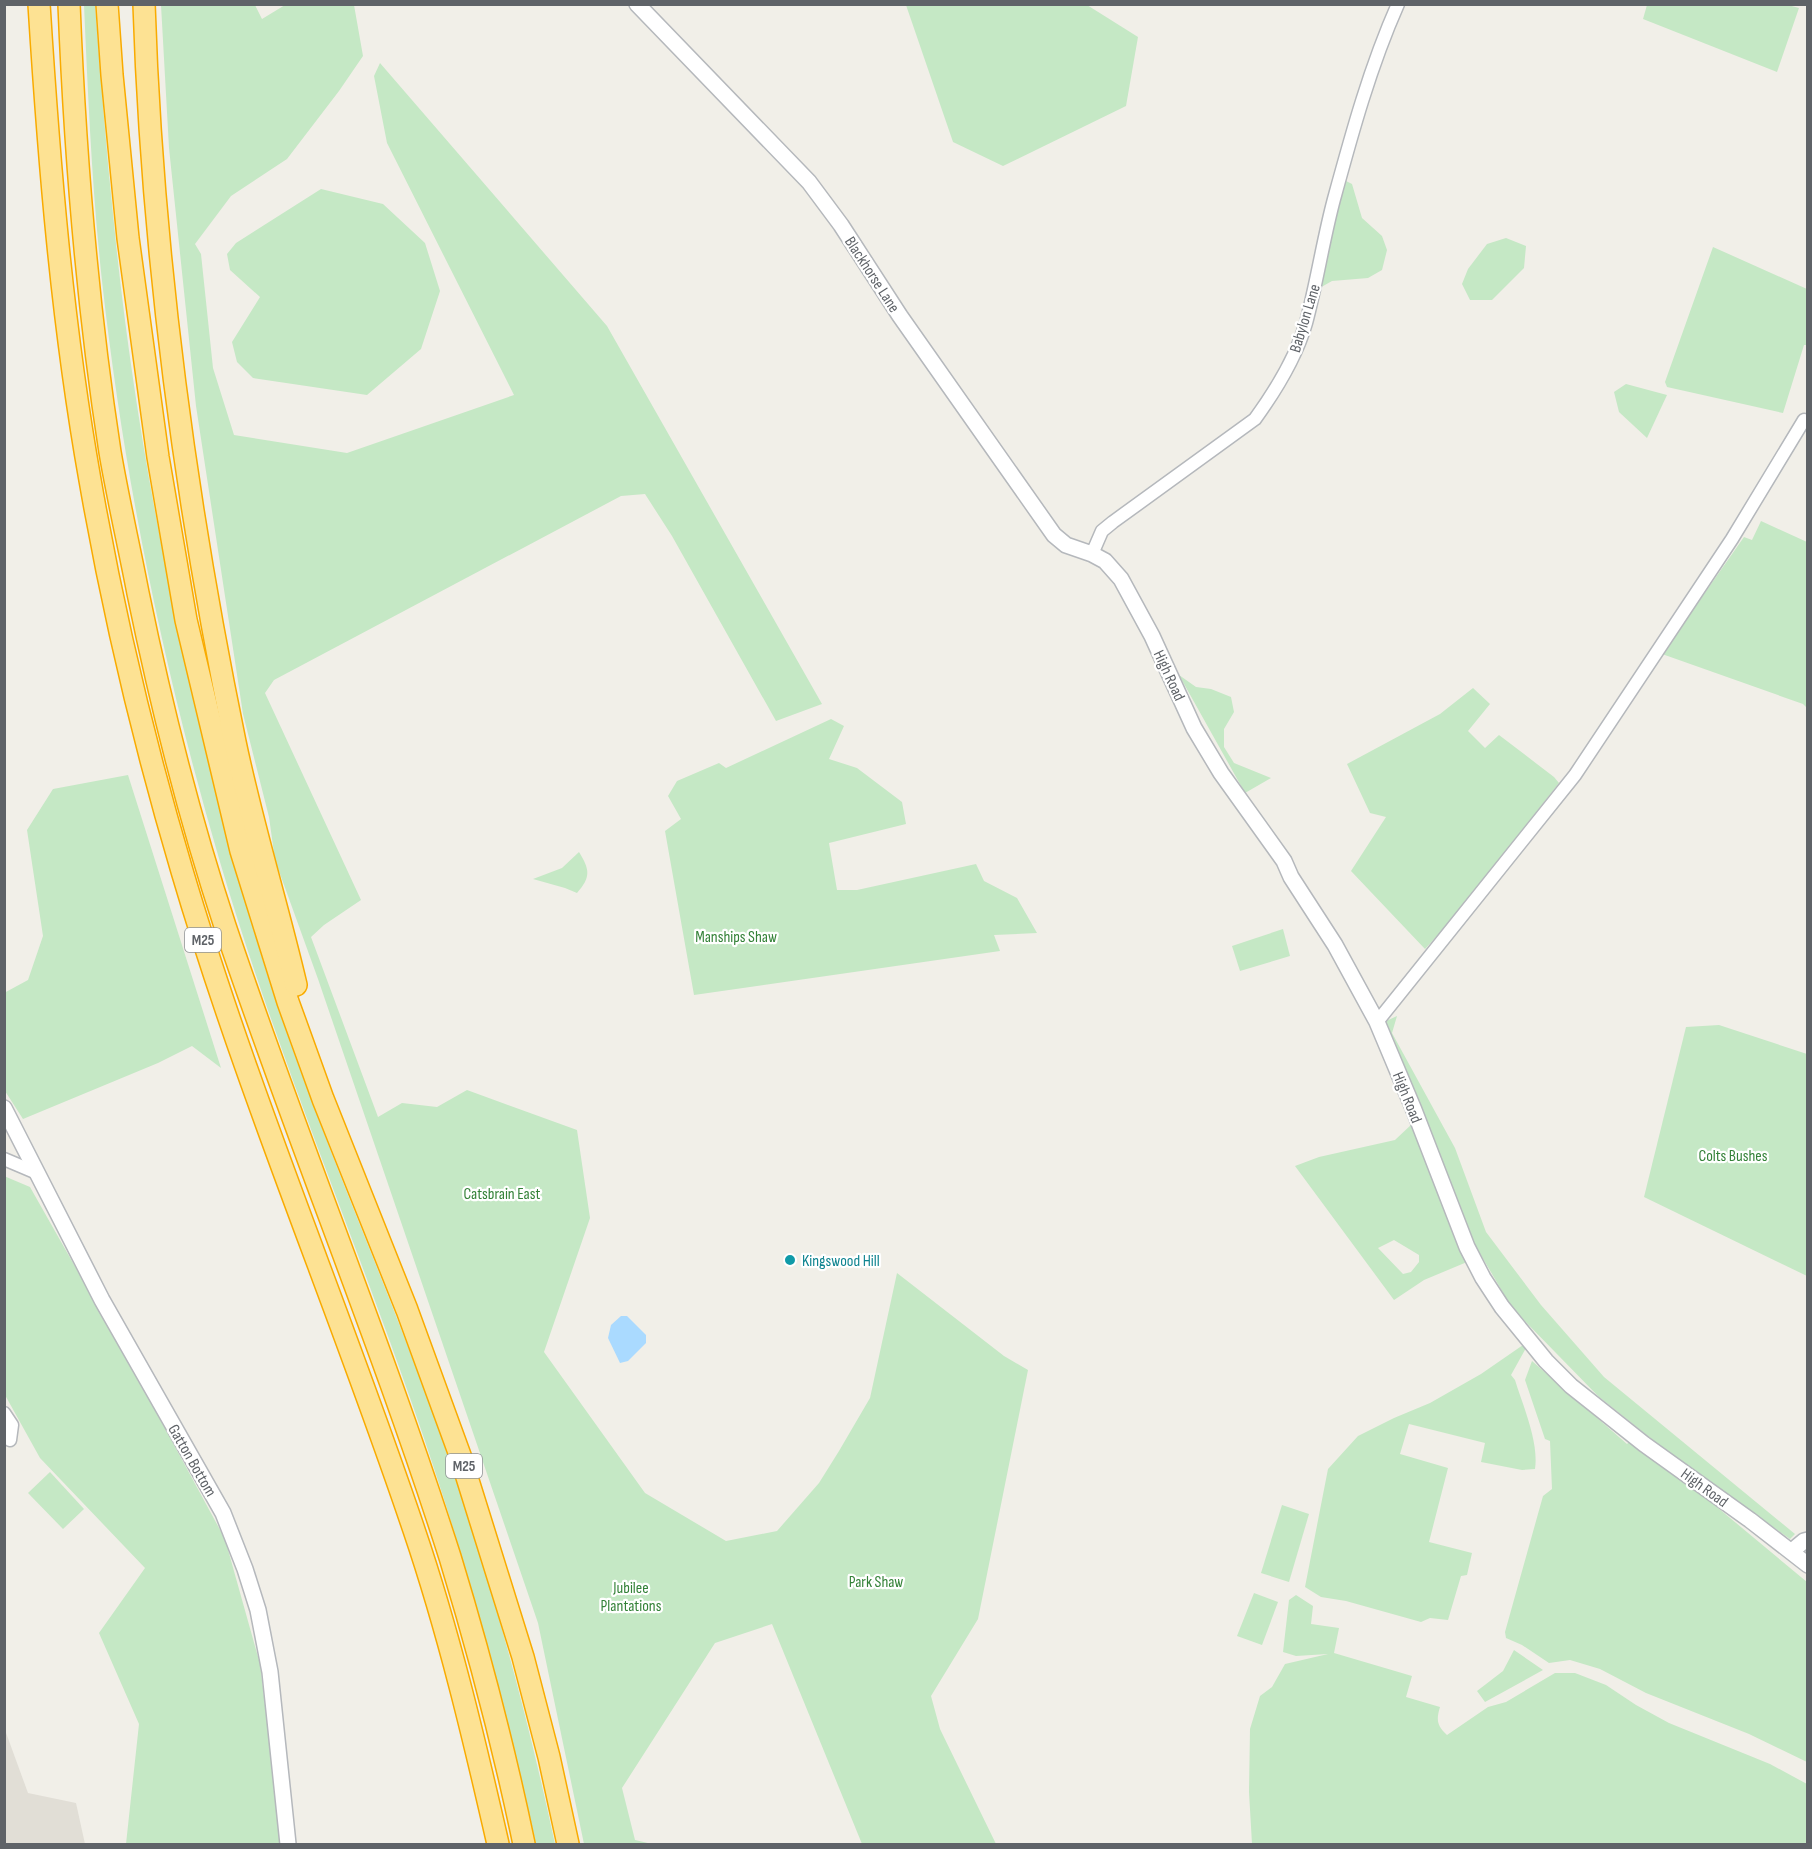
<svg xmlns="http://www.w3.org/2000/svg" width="1812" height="1849" viewBox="0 0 1812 1849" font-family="'Sofia Sans Condensed',sans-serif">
	<rect width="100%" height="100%" fill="#f1efe8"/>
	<polygon fill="#e1ded6" points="5,1730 28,1793 76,1803 85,1844 5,1844"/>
	<g fill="#c5e8c5" fill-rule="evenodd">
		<path d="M84,5H95C101,78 106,151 114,224C131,395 162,566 202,733C217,795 231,857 250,918C261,955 272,992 285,1028C329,1154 383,1277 429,1403C482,1547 523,1695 555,1844H536C504,1698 464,1553 415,1412C351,1228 275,1048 220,862C164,672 124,478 102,281C92,189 88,97 84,5Z"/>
		<polygon points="161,5 255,5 262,19 285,5 354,5 363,56 339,91 287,159 231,196 195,244 201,254 213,368 234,435 347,453 514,395 387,143 374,76 380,63 607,326 822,704 776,721 672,536 645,494 621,496 274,680 265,693 361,900 324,925 311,937 378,1117 402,1103 437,1107 467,1090 577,1130 590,1218 544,1352 645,1493 726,1541 777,1531 819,1483 839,1451 870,1398 897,1273 1004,1356 1028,1370 978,1619 931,1696 940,1729 996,1844 862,1844 772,1624 715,1643 622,1788 635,1840 652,1844 584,1844 538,1623 318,979 275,860 269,817 243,714 196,406 169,148"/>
		<polygon points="906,5 1087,5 1138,37 1126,106 1003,166 953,142"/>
		<polygon points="1788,5 1799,8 1777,72 1643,19 1647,5"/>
		<polygon points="1344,180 1352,184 1362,218 1382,236 1387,250 1382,270 1368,278 1332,281 1316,290"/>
		<polygon points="321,189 383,204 425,243 440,291 421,349 367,395 253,378 237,362 232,342 260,297 230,270 227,254 236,243"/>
		<polygon points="1506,238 1526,246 1524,268 1492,300 1470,300 1462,284 1468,269 1487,244"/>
		<polygon points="1713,247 1807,289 1807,345 1804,345 1783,413 1667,387 1665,382"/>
		<polygon points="1626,384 1667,395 1647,438 1619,412 1614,392"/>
		<polygon points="1761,521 1807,542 1807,708 1803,704 1662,654 1744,537 1752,540"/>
		<polygon points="1179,675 1196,687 1211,689 1231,697 1234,712 1224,729 1224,747 1234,763 1271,778 1245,793"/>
		<polygon points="1473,688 1490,704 1468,731 1485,748 1499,735 1554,777 1559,783 1456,915 1425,949 1351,871 1386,817 1370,813 1347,764 1440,714"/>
		<polygon points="831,719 844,726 829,759 857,768 902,802 906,824 829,843 837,890 857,890 976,864 984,881 1017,898 1037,933 994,935 1000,951 694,995 665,831 681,819 668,796 677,781 719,763 726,768"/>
		<polygon points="128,775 221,1068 192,1046 158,1063 23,1119 5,1091 4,993 28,980 43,936 27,830 53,789"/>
		<path d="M579,852C590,870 591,877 577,893L565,888L533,879L562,868Z"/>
		<polygon points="1283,929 1290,956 1240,971 1232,946"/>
		<polygon points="1397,1016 1392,1033 1455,1148 1486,1232 1541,1305 1604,1377 1795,1534 1790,1539 1684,1465 1598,1396 1512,1308 1475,1245 1425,1116 1384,1022"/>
		<polygon points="1719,1025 1807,1054 1807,1276 1644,1197 1686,1027"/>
		<path d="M1412,1124L1467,1262L1424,1280L1394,1300L1295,1166L1319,1157L1395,1140ZM1394,1240L1419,1255V1262L1411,1272L1403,1274L1378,1248Z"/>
		<polygon points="4,1176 30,1187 128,1360 225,1539 260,1664 282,1844 126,1844 139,1724 99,1633 145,1568 40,1458 5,1395"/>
		<path d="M1523,1345L1526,1348L1511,1375L1515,1380C1523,1406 1539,1442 1535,1469L1522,1470L1481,1462L1485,1443L1409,1424L1400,1454L1448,1468L1429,1542L1472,1553L1467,1575L1461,1576L1448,1620L1430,1618L1421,1622L1346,1601L1321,1597L1305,1587L1328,1469L1358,1436L1394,1418L1430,1403L1481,1374Z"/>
		<polygon points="1532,1361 1627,1444 1629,1442 1694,1488 1807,1582 1807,1762 1749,1734 1646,1693 1600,1669 1570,1660 1549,1663 1522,1645 1506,1638 1505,1632 1543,1496 1552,1489 1550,1441 1545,1439 1525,1380"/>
		<polygon points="50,1472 84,1509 63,1529 28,1493"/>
		<polygon points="1282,1505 1309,1514 1289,1582 1261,1573"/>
		<polygon points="1254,1593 1278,1602 1262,1645 1237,1636"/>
		<path d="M1296,1595L1313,1606L1311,1624L1339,1628L1334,1653L1412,1676L1406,1697L1440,1707C1436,1720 1437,1726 1447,1735L1488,1707L1506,1702L1555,1673H1575L1606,1685L1636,1705L1669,1723L1770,1764L1807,1784V1844H1252L1249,1792L1250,1729L1260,1696L1272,1687L1285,1664L1328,1654L1296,1656L1283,1652L1289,1600Z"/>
		<polygon points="1514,1650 1543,1670 1485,1702 1477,1691 1503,1671"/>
	</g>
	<polygon fill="#aadaff" points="621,1316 627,1316 646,1335 646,1343 628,1361 620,1363 608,1338 611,1325"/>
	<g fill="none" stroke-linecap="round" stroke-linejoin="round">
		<defs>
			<g id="minor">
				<path d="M1092,554L1102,531L1113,522L1255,419C1276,390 1296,358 1306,323C1317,282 1323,240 1334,199C1352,133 1370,67 1398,4"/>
				<polyline points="1377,1022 1575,775 1732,539 1804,420"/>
				<polyline points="4,1159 37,1173"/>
				<polyline points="4,1413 12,1425 10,1440"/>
			</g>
			<g id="tertiary">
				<polyline points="637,4 809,182 841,225 900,316 1054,535 1066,545 1092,554 1105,561 1121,579 1152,636 1194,728 1221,773 1284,861 1291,877 1335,945 1377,1022 1414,1110 1467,1247 1483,1278 1502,1307 1546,1361 1571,1386 1644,1444 1750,1520 1808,1565"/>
				<polyline points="4,1108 102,1300 223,1513 245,1569 258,1610 270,1672 288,1844"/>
				<polyline points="1792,1551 1804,1541 1808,1540"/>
			</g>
			<g id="motorway">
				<path d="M39,4C49,163 62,323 90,480C113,612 144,743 182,871C248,1095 340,1310 414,1530C449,1633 474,1739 498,1844"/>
				<path d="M69,4C75,154 87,304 110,452C118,499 129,546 138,593C161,705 189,817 225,926C296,1138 382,1344 450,1557C479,1652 504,1748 524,1844"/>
				<polyline points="107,4 112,75 128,238 158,457 186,620 241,851 288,1002 323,1099 407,1310 461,1458 523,1657 549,1757 568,1844"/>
				<path d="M144,4C152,253 185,499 235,742C252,824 277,904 296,985"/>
			</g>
		</defs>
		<use href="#minor" stroke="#b5b8bc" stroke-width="15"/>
		<use href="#tertiary" stroke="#b5b8bc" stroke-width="18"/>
		<use href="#motorway" stroke="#f9ab00" stroke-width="24"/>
		<use href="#minor" stroke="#fff" stroke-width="12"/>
		<use href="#tertiary" stroke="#fff" stroke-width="15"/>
		<use href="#motorway" stroke="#fde293" stroke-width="21"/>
	</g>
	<circle fill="#0f9aa8" stroke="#fff" stroke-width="2" cx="790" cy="1260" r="6"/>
	<g text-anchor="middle" stroke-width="4.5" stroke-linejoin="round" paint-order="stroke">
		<g fill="#fff" stroke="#8f9295" stroke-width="1.5">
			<rect x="185" y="928" width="36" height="24" rx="4.5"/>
			<rect x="446" y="1454" width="36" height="24" rx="4.5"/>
		</g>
		<g font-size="15" font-weight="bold" fill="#5f6368">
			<text x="203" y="945">M25</text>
			<text x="464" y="1471">M25</text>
		</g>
		<g font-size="16" fill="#5f6368" stroke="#fff">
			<text transform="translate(873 274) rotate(57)" y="6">Blackhorse Lane</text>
			<text transform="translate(1304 318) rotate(-73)" y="6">Babylon Lane</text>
			<text transform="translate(1170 675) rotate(65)" y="6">High Road</text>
			<text transform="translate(1408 1097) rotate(68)" y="6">High Road</text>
			<text transform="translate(193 1460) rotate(60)" y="6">Gatton Bottom</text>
			<text transform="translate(1705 1487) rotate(36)" y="6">High Road</text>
		</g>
		<g font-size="16" fill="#348238" stroke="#fff">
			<text x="736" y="942">Manships Shaw</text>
			<text x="1733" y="1161">Colts Bushes</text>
			<text x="502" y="1199">Catsbrain East</text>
			<text x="876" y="1587">Park Shaw</text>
			<text x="631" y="1593">Jubilee<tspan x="631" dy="18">Plantations</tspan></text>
		</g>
		<g font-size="16" fill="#0d838f" stroke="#fff" text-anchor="start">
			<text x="802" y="1266">Kingswood Hill</text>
		</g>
	</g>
	<rect width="1812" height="1849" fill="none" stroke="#5f6368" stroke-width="12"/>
</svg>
